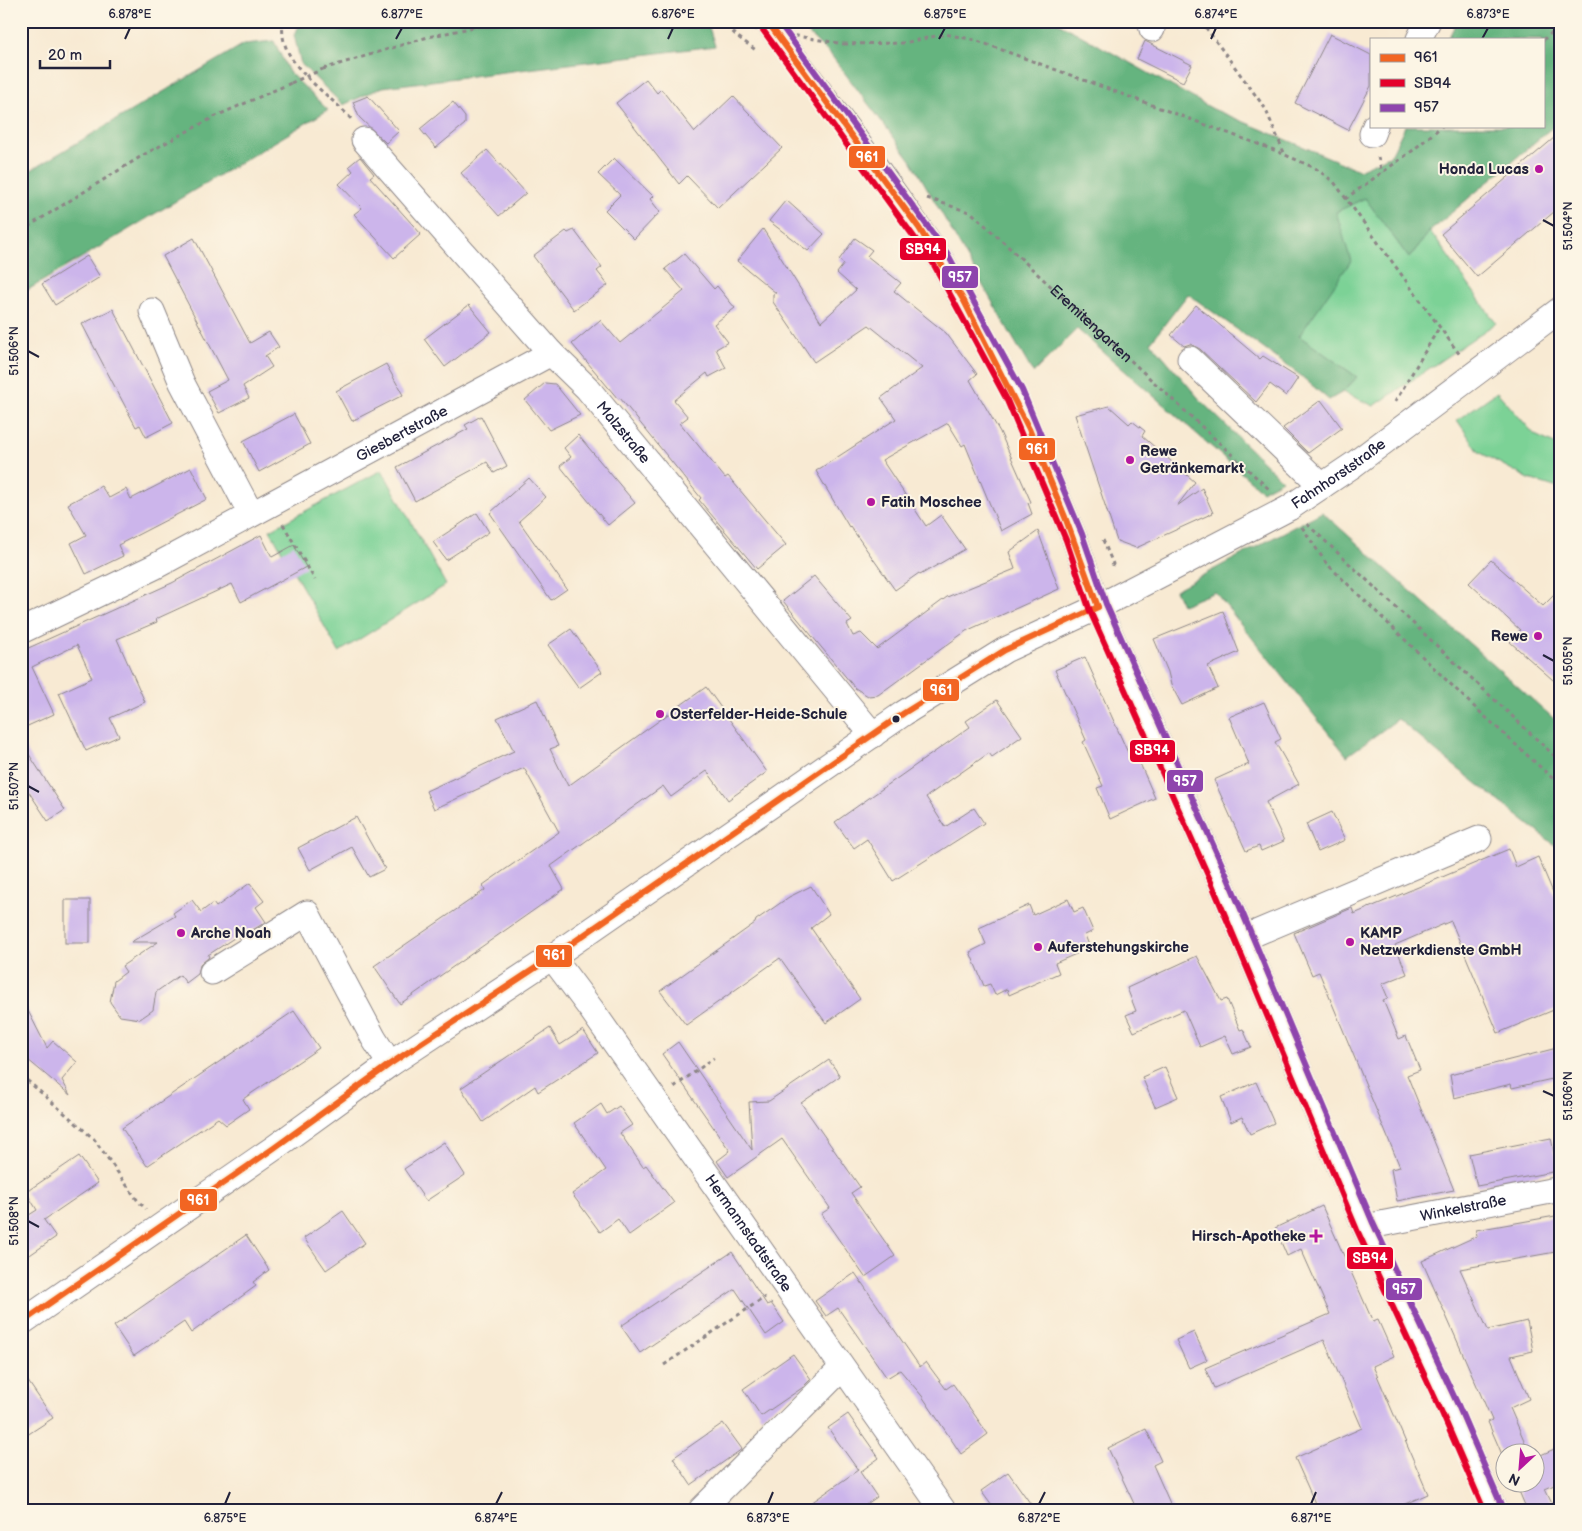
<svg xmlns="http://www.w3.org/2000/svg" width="1582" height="1531" viewBox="0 0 1582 1531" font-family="'Balsamiq Sans',sans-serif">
	<rect width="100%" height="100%" fill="#fcf5e5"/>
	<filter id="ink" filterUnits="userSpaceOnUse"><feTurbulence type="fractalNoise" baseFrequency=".02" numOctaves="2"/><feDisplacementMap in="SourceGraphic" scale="10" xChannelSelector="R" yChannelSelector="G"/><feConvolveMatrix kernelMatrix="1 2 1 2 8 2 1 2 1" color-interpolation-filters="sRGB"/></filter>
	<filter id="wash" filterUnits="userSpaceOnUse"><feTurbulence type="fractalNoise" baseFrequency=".0096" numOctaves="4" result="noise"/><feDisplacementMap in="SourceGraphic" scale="20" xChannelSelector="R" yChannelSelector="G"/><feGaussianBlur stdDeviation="1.12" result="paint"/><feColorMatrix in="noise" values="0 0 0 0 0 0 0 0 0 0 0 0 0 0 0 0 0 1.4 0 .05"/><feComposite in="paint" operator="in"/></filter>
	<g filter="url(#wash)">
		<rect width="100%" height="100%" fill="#f8ead3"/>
		<g fill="#7cd296" stroke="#4f7a68">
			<polygon points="1365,198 1409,258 1430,231 1496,323 1374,406 1343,392 1357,377 1299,336 1350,261 1336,212"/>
			<polygon points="1497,392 1535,435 1561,447 1561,489 1529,479 1479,452 1457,420"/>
			<polygon points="382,470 446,585 339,652 270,530"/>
		</g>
		<g fill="#65b47f" stroke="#446b5d">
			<polygon points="302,21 707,21 715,46 383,87 343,105 301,64 294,35"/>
			<polygon points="795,21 1055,21 1213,109 1359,170 1391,155 1405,126 1543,126 1543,39 1448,39 1457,21 1561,21 1561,120 1430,231 1409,258 1365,198 1336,212 1351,261 1299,336 1357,377 1343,392 1329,400 1300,375 1188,294 1151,342 1202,402 1282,480 1262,491 1077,329 1033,373 911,160 831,55"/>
			<polygon points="274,41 289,72 328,110 21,294 21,176 244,44"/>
			<polygon points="1322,512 1561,725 1561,850 1438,753 1398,719 1347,756 1215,592 1182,605 1175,590"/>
		</g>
		<g id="blocks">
			<g fill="#ccb5eb">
				<polygon points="1330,34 1371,55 1371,86 1348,130 1295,103"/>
				<polygon points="1145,41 1192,65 1183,82 1137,59"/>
				<polygon points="646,79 657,93 661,89 695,132 733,96 782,148 718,208 687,176 679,184 616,103"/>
				<polygon points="368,96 399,131 386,143 359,117 353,102"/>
				<polygon points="453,102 465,117 465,124 436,148 420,129"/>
				<polygon points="1561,132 1561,206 1477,277 1441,234"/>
				<polygon points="487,150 526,193 499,216 461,173"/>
				<polygon points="360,157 374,174 370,177 421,234 394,258 354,214 362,208 339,184 353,171 349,166"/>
				<polygon points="614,158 653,196 650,199 660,212 634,239 605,210 620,195 598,174"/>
				<polygon points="786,200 824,234 808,251 769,221"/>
				<polygon points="763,229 821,322 856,290 837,273 844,264 839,260 855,238 872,250 867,256 901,283 894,291 946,333 977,374 970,380 1000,432 1031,502 1028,503 1032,514 1001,531 965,444 962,446 948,423 882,460 926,526 941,515 965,549 920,575 919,573 895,590 850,526 849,527 816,471 896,419 881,398 922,368 869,325 814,362 773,302 773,294 776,293 737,261"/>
				<polygon points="574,230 602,267 597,271 608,285 574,310 533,256 566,231 568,233"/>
				<polygon points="194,238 250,343 269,332 279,347 265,356 272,367 243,386 249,398 219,413 207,391 228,380 163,256"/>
				<polygon points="684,254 714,289 717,286 735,308 714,324 728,342 716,349 726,368 709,377 707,373 674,400 688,417 680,423 725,478 728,476 786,545 757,569 699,500 701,498 620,398 618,399 572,344 600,320 620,343 684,291 665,269"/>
				<polygon points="87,256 100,277 55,305 42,284"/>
				<polygon points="469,305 491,332 445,367 424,339"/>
				<polygon points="1196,305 1260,359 1263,356 1298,378 1286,396 1270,384 1256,402 1200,349 1190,344 1184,346 1171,335"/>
				<polygon points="113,309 173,423 146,437 140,425 136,427 82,324"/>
				<polygon points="386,364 403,395 352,421 336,391"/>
				<polygon points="545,383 555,384 580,415 549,430 525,400"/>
				<polygon points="1321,400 1342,428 1308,453 1283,428"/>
				<polygon points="1109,406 1129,424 1132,421 1145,431 1142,436 1195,482 1177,506 1202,488 1213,513 1136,548 1117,541 1075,415"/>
				<polygon points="294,414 310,444 259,472 243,441"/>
				<polygon points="481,416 507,466 494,473 487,462 415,501 397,467 468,429 465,425"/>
				<polygon points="578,435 635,503 608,525 560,466 571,457 564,448"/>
				<polygon points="191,468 207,499 118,545 123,556 86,574 71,543 86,535 68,504 101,486 109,498 126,489 131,499"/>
				<polygon points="529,478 546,497 519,521 567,589 551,600 490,513"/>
				<polygon points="477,513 489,532 446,560 433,542"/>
				<polygon points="1038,531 1059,589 966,631 878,695 868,696 855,688 783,601 814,576 852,621 847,624 853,636 861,633 877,649 947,597 1015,569 1009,552"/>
				<polygon points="261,535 272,557 294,545 306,567 241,602 232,584 156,619 157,622 117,639 145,702 110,718 119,736 86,751 59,693 92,678 77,645 32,667 54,714 21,729 21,645 24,650 172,583"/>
				<polygon points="1491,560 1543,606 1561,588 1561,687 1510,642 1520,630 1469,583"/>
				<polygon points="1223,611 1239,652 1208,666 1218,688 1182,705 1171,685 1168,672 1154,639"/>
				<polygon points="571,629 602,672 579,688 548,645"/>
				<polygon points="1085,657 1129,755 1135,752 1155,798 1110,819 1097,788 1103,786 1083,742 1086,740 1055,670"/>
				<polygon points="706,687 767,772 728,800 707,771 671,797 663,786 551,866 564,889 400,1004 374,966 485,890 483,885 559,832 524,768 434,809 426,791 514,751 497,718 537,700 558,746 550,749 568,786"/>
				<polygon points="997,700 1022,736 992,757 989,753 926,797 945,827 974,808 984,823 893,881 867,839 854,848 835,822 970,727 966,721"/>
				<polygon points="1264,702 1281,739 1275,742 1299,784 1266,802 1284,841 1261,851 1259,846 1246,851 1214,780 1249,764 1229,717"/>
				<polygon points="21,742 65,810 48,821 21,780"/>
				<polygon points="1332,812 1345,840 1318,852 1306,824"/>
				<polygon points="356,817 385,869 369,877 352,847 310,870 298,848"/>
				<polygon points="1509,849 1516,867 1538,857 1561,911 1561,1007 1498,1033 1451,921 1395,945 1407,974 1382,984 1388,998 1383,1000 1399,1039 1406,1036 1420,1070 1407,1075 1454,1190 1397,1201 1391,1169 1400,1167 1319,972 1312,975 1294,933 1352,908 1354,914"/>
				<polygon points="250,883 264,901 256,907 266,922 239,938 237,936 208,955 209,957 200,965 198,974 186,983 180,975 156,992 153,1010 140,1019 120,1016 110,1002 114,981 126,972 122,966 158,942 131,942 175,916 173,913 192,900 201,912 213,903 216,907"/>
				<polygon points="811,886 829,914 811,928 860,999 826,1023 780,958 686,1025 660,991 755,923 756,920 789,897"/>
				<polygon points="1068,899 1074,912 1083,908 1093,931 1085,935 1090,948 1055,963 1059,973 1009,995 1007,989 995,995 990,984 984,986 970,952 986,944 979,928 1029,905 1033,915"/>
				<rect x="65" y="900" width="25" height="43"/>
				<polygon points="1197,956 1221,1001 1227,999 1240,1030 1243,1029 1251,1047 1233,1054 1225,1036 1200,1047 1184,1010 1134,1032 1126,1015 1136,1011 1127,988"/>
				<polygon points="21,997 47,1048 53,1041 77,1062 62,1080 70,1095 21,1054"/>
				<polygon points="294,1011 319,1048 243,1099 249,1109 226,1125 218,1118 147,1166 122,1128"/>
				<polygon points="550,1028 560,1045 583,1030 598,1053 538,1092 535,1086 483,1122 461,1088"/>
				<polygon points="678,1042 752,1150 749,1102 769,1101 829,1060 840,1076 801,1103 860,1187 851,1193 895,1256 865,1277 821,1214 830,1208 782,1139 728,1177 717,1161 730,1151 662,1054"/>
				<polygon points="1561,1047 1561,1077 1512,1088 1511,1084 1454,1098 1450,1075"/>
				<polygon points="1165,1067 1178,1097 1155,1107 1142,1077"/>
				<polygon points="1256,1082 1274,1123 1250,1134 1242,1117 1231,1122 1221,1097"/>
				<polygon points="601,1104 607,1114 619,1106 632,1125 620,1133 643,1167 646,1165 674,1203 629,1235 618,1219 600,1232 572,1194 606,1170 574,1123"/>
				<polygon points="1551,1138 1558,1171 1477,1186 1469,1154"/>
				<polygon points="444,1142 465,1175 426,1201 404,1169"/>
				<polygon points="79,1156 98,1183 44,1220 56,1237 21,1261 21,1220 37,1210 26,1192"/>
				<polygon points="1322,1206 1373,1322 1378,1320 1394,1356 1373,1366 1428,1494 1391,1510 1318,1510 1295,1458 1362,1428 1324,1340 1214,1388 1205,1368 1330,1314 1301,1249 1287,1256 1275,1228"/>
				<polygon points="343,1211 365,1243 326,1270 304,1238"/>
				<polygon points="1561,1215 1561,1251 1460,1269 1488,1330 1527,1321 1533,1351 1511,1356 1529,1399 1510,1408 1530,1454 1504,1454 1504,1459 1488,1422 1492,1420 1422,1261 1477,1236 1476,1230"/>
				<polygon points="246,1235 269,1270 253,1282 256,1286 191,1333 184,1322 134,1356 114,1326"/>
				<polygon points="732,1252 767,1305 771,1303 784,1322 766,1335 735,1289 640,1353 621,1326"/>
				<polygon points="855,1273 920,1367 926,1362 946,1389 953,1384 988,1434 961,1454 922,1396 900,1370 887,1378 838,1308 826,1316 815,1301"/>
				<polygon points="1194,1332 1207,1360 1189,1368 1176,1340"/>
				<polygon points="793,1354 811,1379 802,1388 761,1416 743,1389"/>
				<polygon points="21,1371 53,1418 21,1439"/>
				<polygon points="848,1414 879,1458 860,1472 877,1497 858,1510 801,1510 858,1470 828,1428"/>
				<polygon points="723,1423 742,1449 691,1485 673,1458"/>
				<polygon points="1146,1429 1161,1461 1153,1465 1173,1510 1137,1510 1108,1448"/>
				<polygon points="1561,1446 1561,1482 1545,1489 1555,1510 1527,1510 1516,1484 1534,1484 1534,1458"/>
				<polygon points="1008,1472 1035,1510 995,1510 981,1491"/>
			</g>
		</g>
	</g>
	<g filter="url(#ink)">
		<use href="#blocks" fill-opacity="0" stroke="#8d8687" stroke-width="1"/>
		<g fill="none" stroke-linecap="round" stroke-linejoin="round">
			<defs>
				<g id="minor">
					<polyline points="767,21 875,166 940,258 1014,394 1074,537 1098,607 1219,879 1365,1227 1450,1409 1494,1510"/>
					<polyline points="1150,21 1152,29"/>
					<polyline points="1419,39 1428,21"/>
					<polyline points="1372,134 1375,126"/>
					<path id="s2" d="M364,140L551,353L587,388L873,735"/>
					<polyline points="152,311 182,383 251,514"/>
					<polyline points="1190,359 1322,486"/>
					<path id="s3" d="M21,631L154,567L551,353"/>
					<polyline points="1244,938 1479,839"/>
					<path id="s4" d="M552,957L591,1009L943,1510"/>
					<polyline points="212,972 307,913 374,1039 390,1064"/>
					<path id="s5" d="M1365,1227L1561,1189"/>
					<path id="s6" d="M21,1323L274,1148L390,1064L552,957L904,713L1005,650L1098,607L1289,508L1353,465L1561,309"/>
					<polyline points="701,1510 842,1368"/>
				</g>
			</defs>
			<use href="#minor" stroke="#8d8687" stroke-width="27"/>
			<g stroke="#8d8687" stroke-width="3" stroke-dasharray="4 4" stroke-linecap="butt">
				<path d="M282,21C283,28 282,35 284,41C291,72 333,97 352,120"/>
				<polyline points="721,21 738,37 757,51"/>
				<polyline points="1201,21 1265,108 1285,155"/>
				<polyline points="1543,40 1561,25"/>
				<polyline points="844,44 904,43 945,34 975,40 1274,150 1315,168 1334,182 1460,355"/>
				<polyline points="323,69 428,37 502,21"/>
				<polyline points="1378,157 1382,173"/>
				<path id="s1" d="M927,198L972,213L1271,491"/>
				<polyline points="1345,199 1412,151 1442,126"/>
				<polyline points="21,231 145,154 216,116 291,83"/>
				<polyline points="1395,402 1440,326"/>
				<polyline points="283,524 315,580"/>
				<polyline points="1307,524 1561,762"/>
				<polyline points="1302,527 1326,563 1468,701 1561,786"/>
				<polyline points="1103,540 1113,564 1111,568"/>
				<polyline points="21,1075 94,1139 138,1201 146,1209"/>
				<polyline points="674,1087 714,1058"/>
				<polyline points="664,1365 765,1297"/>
			</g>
			<use href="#minor" stroke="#fff" stroke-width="25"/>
			<g stroke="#8d8687" stroke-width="3" stroke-dasharray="4 4" stroke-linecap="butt">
				<polyline points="708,21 844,44"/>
				<polyline points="291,83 323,69"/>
			</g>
			<defs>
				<g id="bus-1">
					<polyline points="767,21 919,228 964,301 1029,429 1065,517 1098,607"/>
					<polyline points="21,1323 274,1148 390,1064 552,957 904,713 1005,650 1098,607"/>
				</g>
				<polyline id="bus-2" points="760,26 933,263 1006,398 1066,540 1090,611 1211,882 1357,1230 1442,1413 1484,1510"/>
				<polyline id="bus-3" points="778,21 947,253 1022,390 1082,534 1106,604 1227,876 1373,1223 1458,1405 1502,1507"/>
			</defs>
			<use href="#bus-1" stroke="#fcf5e5" stroke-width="10"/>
			<use href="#bus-2" stroke="#fcf5e5" stroke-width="10"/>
			<use href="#bus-3" stroke="#fcf5e5" stroke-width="10"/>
			<use href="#bus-1" stroke="#f26522" stroke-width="6"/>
			<use href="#bus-2" stroke="#e4002b" stroke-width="6"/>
			<use href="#bus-3" stroke="#8e44ad" stroke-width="6"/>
		</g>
	</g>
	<path fill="none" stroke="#22223b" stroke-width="2" d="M125,39L130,28M396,39L402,28M668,39L673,28M939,39L945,28M1211,39L1216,28M1482,39L1488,28M1543,220L1554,226M28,351L39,357M1543,655L1554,661M28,786L39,792M1543,1091L1554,1096M28,1221L39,1227M225,1504L230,1492M496,1504L502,1492M768,1504L773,1492M1039,1504L1045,1492M1311,1504L1316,1492"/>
	<g fill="#b5179e" stroke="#fcf5e5" stroke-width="2">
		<circle cx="1539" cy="169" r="5"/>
		<circle cx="1130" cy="460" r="5"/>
		<circle cx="871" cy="502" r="5"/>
		<circle cx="1538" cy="636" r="5"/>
		<circle cx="660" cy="714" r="5"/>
		<circle cx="181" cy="933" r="5"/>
		<circle cx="1350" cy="942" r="5"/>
		<circle cx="1038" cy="947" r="5"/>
		<path d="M1313.5 1228.5h5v5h5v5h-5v5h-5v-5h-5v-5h5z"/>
	</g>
	<circle fill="#22223b" stroke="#fcf5e5" stroke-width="2" cx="896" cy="719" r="4.5"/>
	<g text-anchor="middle" stroke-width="4" stroke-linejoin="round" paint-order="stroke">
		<g font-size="15" font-weight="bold" fill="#22223b" stroke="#fcf5e5" text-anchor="start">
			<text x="1529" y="174" text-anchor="end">Honda Lucas</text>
			<text x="1140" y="456">Rewe<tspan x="1140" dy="17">Getränkemarkt</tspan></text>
			<text x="881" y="507">Fatih Moschee</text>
			<text x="1528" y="641" text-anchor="end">Rewe</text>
			<text x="670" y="719">Osterfelder-Heide-Schule</text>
			<text x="191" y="938">Arche Noah</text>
			<text x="1360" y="938">KAMP<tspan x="1360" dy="17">Netzwerkdienste GmbH</tspan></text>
			<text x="1048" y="952">Auferstehungskirche</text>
			<text x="1306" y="1241" text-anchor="end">Hirsch-Apotheke</text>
		</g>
		<g font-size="15" fill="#22223b" stroke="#fcf5e5">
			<text dy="5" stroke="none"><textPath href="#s1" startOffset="210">Eremitengarten</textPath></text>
			<text dy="5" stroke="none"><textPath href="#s2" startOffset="391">Malzstraße</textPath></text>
			<text dy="5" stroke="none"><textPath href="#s3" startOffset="429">Giesbertstraße</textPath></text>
			<text dy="5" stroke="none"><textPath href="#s6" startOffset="1570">Fahnhorststraße</textPath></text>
			<text dy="5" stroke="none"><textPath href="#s5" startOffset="100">Winkelstraße</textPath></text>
			<text dy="5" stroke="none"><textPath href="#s4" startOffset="339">Hermannstadtstraße</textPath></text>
		</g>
	</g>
	<g stroke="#fcf5e5" stroke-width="2">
		<rect x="848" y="145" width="38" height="24" rx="5" fill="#f26522"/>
		<rect x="899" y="237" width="48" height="24" rx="5" fill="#e4002b"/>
		<rect x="941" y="265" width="38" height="24" rx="5" fill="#8e44ad"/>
		<rect x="1018" y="437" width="38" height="24" rx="5" fill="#f26522"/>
		<rect x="922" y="678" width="38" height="24" rx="5" fill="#f26522"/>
		<rect x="1129" y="739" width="47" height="24" rx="5" fill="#e4002b"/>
		<rect x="1166" y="769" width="38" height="24" rx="5" fill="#8e44ad"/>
		<rect x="535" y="944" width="38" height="24" rx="5" fill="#f26522"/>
		<rect x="179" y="1188" width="39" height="24" rx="5" fill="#f26522"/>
		<rect x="1346" y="1246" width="48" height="24" rx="5" fill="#e4002b"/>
		<rect x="1385" y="1277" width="38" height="24" rx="5" fill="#8e44ad"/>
	</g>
	<g font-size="14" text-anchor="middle" font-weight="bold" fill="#fff">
		<text x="867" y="162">961</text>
		<text x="923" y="254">SB94</text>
		<text x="960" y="282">957</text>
		<text x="1037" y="454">961</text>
		<text x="941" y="695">961</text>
		<text x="1152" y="755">SB94</text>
		<text x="1185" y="786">957</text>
		<text x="554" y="960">961</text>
		<text x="198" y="1205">961</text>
		<text x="1370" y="1263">SB94</text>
		<text x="1404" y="1294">957</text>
	</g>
	<rect width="1582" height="1531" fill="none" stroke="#fcf5e5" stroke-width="55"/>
	<rect x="1370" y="38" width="175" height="90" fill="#fcf5e5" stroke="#a5a1a1"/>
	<rect x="1380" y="54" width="25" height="8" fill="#f26522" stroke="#a5a1a1"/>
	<text x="1414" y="62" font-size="15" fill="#22223b">961</text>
	<rect x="1380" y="79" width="25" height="8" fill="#e4002b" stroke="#a5a1a1"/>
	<text x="1414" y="88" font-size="15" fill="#22223b">SB94</text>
	<rect x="1380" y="104" width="25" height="8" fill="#8e44ad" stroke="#a5a1a1"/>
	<text x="1414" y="112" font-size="15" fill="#22223b">957</text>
	<g transform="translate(1520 1468) rotate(206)"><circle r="24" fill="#fcf5e5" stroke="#a5a1a1"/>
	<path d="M0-4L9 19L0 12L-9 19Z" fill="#b5179e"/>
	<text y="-8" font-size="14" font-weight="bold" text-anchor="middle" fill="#22223b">N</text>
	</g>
	<path d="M40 60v8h70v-8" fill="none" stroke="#22223b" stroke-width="2.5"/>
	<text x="48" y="60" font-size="15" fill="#22223b" stroke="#fcf5e5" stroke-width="4" paint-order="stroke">20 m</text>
	<rect x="28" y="28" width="1526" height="1476" fill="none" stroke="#22223b" stroke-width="2"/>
	<g font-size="12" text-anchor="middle" fill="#22223b">
		<text x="130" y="18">6.878°E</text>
		<text x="402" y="18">6.877°E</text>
		<text x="673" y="18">6.876°E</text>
		<text x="945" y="18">6.875°E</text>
		<text x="1216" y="18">6.874°E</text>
		<text x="1488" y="18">6.873°E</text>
		<text transform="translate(1568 226) rotate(-90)" y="4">51.504°N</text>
		<text transform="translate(14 351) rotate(-90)" y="4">51.506°N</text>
		<text transform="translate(1568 661) rotate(-90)" y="4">51.505°N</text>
		<text transform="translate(14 786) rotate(-90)" y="4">51.507°N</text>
		<text transform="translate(1568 1096) rotate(-90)" y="4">51.506°N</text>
		<text transform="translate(14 1221) rotate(-90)" y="4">51.508°N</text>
		<text x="225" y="1522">6.875°E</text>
		<text x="496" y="1522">6.874°E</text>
		<text x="768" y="1522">6.873°E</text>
		<text x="1039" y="1522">6.872°E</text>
		<text x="1311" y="1522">6.871°E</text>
	</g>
</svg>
